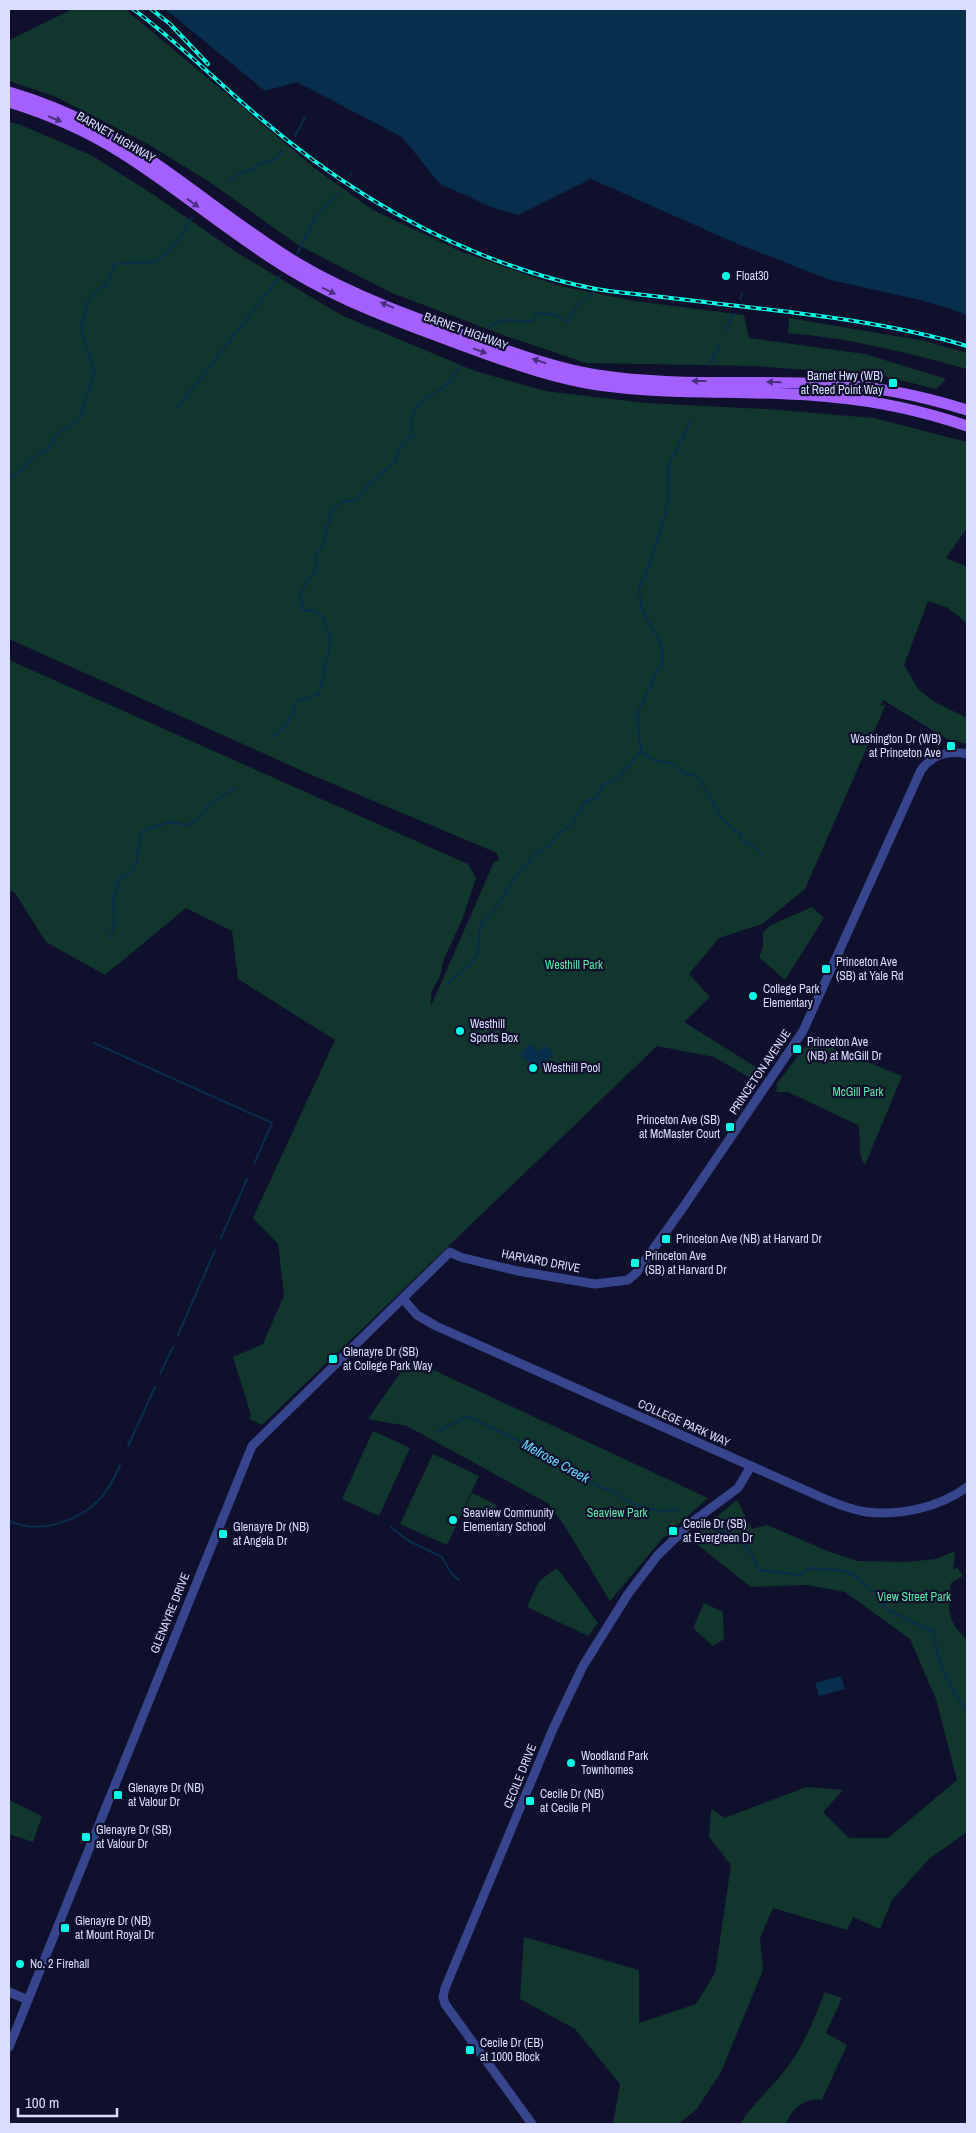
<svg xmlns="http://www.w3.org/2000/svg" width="976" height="2133" viewBox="0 0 976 2133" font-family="'Archivo Narrow',sans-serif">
	<rect width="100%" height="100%" fill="#0f102b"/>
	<g fill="#11362d">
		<polygon points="73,9 125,9 317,170 373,210 462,252 559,286 635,301 744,315 749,338 865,354 946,379 936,389 883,376 755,366 586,363 506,336 392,293 298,245 211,183 148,144 54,96 9,81 9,40"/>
		<polygon points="9,122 21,125 91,155 154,195 236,252 341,315 475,371 545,391 646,403 766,409 874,418 967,442 967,528 946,558 967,567 967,623 948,608 928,601 904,665 918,689 933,701 967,718 967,744 947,739 883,700 880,706 886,704 805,889 762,924 719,938 689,974 710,997 684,1022 759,1069 752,1079 714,1057 657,1046 262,1425 249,1419 251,1415 233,1357 263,1344 284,1295 278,1244 253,1218 335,1040 238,979 232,931 186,908 105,975 46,942 15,893 9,890 9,660 468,864 476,878 462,920 444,959 440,976 431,993 431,1006 494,862 499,860 497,853 307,773 9,639"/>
		<path d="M789,318L925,341L967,353V369C909,353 849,338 788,333Z"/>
		<polygon points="812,907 824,918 785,980 759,957 763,947 763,932 771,925"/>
		<path d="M811,1039L902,1076L865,1165C857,1155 862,1138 858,1125L788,1092H775L778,1087L775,1086Z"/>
		<polygon points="410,1359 708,1498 662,1539 610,1601 564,1525 549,1504 407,1426 368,1419"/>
		<polygon points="373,1431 410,1448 379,1516 342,1499"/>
		<polygon points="433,1454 479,1476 447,1545 400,1524"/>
		<polygon points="472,1493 497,1505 491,1518 466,1506"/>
		<path d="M737,1500L752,1529L767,1525L828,1551L857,1561L906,1562L936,1559L955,1551L953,1570L957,1567L963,1576L951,1583C948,1610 946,1619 967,1640V1832L929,1859L892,1900L880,1929L853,1917L847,1930L773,1908L760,1938L763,1970L721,2072L696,2110L678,2124H613L620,2084L575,2029L520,1999L524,1937L639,1970V2023L696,2004L715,1973L731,1865L709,1837L711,1809L725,1818L806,1787L843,1790L823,1812L849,1838H888L957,1780L936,1699L910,1639L845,1592L807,1585L751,1587L690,1539Z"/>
		<polygon points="557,1568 598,1623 588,1636 527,1607 539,1581"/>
		<polygon points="704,1603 723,1612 724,1639 713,1646 693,1628"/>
		<polygon points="9,1800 42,1816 33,1842 9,1834"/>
		<path d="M825,1992L842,1998L826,2033L847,2045L822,2100C806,2097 791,2109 786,2124H740C754,2102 774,2086 789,2065C805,2043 815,2017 825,1992Z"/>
	</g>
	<g fill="#072e4d">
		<polygon points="165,9 967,9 967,316 960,312 920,300 830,280 733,242 591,179 518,215 496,209 440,184 402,137 297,82 265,91"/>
		<polygon points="530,1044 538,1052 545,1045 554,1054 537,1071 520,1054"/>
		<polygon points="841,1676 845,1689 819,1696 815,1683"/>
	</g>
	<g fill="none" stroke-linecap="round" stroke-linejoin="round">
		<g stroke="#072e4d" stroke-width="2">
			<polyline points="295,136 305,117"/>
			<polyline points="350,175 351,174"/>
			<polyline points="228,182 239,174 254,169 258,164 273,161 282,151"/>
			<polyline points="297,254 317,215 340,192"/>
			<polyline points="740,299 742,294"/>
			<path d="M489,327L502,320L532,321L537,313L556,315L568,322C573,308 582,301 594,292"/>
			<polyline points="725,332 733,314"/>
			<polyline points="710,365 719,345"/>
			<polyline points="178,407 280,276"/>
			<path d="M691,421L669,464L668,503L654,552L639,589L642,610L659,640L662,652V661L637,714L641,751L653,760L671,763L685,774L697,776C711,795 718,823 741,834L742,840L756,848L761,855"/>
			<path d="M9,479C24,471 31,454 49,449L54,436L80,419L94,372L81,327L88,300L100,288L106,285L115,264L156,262L177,242L192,218"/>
			<path d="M272,737L288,723L297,701L319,694L331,641L323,617L316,611L303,610L300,597C302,592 304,586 307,582C316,569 317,576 315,557L323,545L331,512L341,502L355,500L369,484L395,461L403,442L412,435C405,403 430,399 449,382C453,378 457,371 460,366"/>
			<path d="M111,937L115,919L113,901L119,878C143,873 134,849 143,831L169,822L188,825L201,816L209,804L236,788"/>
			<path d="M448,984C457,975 470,967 476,956C484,939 472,926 492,913L523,866H527L533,855L547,847L561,832L570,826L586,801L598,797L603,785L617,779L641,751"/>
			<polyline points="94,1043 272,1123 254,1164"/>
			<polyline points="221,1238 247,1179"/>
			<polyline points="178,1335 215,1250"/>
			<polyline points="160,1374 173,1347"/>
			<polyline points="437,1432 467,1416 522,1442 584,1476 599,1487 611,1490 631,1503 662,1512 674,1509 679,1511"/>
			<polyline points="128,1446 155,1387"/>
			<path d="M9,1521C38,1534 75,1523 98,1501C108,1491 115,1477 120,1465"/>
			<path d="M705,1526L736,1536L750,1551L759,1570L800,1575L809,1568L845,1571L858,1578L874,1592L888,1610L934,1632C937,1639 935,1645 937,1652C939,1667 957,1699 967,1710"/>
			<polyline points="391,1527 407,1540 442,1557 451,1573 459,1580"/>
		</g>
		<g stroke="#37458e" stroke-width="9">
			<path d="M403,1299L417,1315L436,1326L823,1498C837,1504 852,1510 867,1512C901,1516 940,1507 967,1487"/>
			<polyline points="9,1992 28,2000"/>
			<path d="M9,2047L252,1446L450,1252L460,1257L518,1271L595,1284L628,1280L636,1273L682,1209L803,1031L921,770C933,754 948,750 967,754"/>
			<polyline points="532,2124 445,2004 443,1997 445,1988 553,1729 583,1666 628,1594 657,1556 692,1522 738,1488 751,1466"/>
		</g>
		<g stroke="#a460ff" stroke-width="11">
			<path d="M9,92C40,101 71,114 100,129C170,167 229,222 297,263C354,297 420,320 483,342C520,355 558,369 597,375C674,387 753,380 830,384C877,386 922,396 967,410"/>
			<path d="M9,102C48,114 87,131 122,153C181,190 233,236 292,271C350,306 416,328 478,351C517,365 557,379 598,385C675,396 753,389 831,397C877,401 923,411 967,426"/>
		</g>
		<defs>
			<g id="rail">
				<path d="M133,9C178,42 217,82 260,118C327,175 398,221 480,254C516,269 571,286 609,291C632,294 656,296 679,299C775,311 874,318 967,346"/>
				<polyline points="151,9 170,24 208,64"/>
			</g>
		</defs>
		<use href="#rail" stroke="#05ffe6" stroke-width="4"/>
		<use href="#rail" stroke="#0f102b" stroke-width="2" stroke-dasharray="5.5" stroke-linecap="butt"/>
	</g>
	<defs><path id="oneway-solid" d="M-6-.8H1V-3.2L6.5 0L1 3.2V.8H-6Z" transform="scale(1.25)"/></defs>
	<g fill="#4b3080">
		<use href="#oneway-solid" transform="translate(55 119) rotate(22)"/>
		<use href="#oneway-solid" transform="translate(193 203) rotate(36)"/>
		<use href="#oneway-solid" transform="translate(329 291) rotate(26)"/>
		<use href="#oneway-solid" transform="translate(387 305) rotate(-158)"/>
		<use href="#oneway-solid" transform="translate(480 351) rotate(20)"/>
		<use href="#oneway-solid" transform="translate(539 361) rotate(-162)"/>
		<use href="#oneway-solid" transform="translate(699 381) rotate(-180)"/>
		<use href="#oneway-solid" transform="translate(774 382) rotate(-179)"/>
	</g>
	<g fill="#05ffe6" stroke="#0f102b" stroke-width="2">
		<circle cx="726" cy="276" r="5"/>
		<rect x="888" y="378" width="10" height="10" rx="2.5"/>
		<rect x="946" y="741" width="10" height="10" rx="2.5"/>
		<rect x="821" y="964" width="10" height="10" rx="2.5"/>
		<circle cx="753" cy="996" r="5"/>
		<circle cx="460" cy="1031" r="5"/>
		<rect x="792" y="1044" width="10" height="10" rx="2.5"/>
		<circle cx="533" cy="1068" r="5"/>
		<rect x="725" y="1122" width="10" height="10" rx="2.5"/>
		<rect x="661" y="1234" width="10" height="10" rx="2.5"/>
		<rect x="630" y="1258" width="10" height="10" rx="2.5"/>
		<rect x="328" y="1354" width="10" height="10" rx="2.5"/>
		<circle cx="453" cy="1520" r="5"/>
		<rect x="668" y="1526" width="10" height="10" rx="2.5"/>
		<rect x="218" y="1529" width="10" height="10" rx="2.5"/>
		<circle cx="571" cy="1763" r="5"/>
		<rect x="113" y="1790" width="10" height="10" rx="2.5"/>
		<rect x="525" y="1796" width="10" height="10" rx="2.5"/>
		<rect x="81" y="1832" width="10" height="10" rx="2.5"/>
		<rect x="60" y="1923" width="10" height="10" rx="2.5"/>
		<circle cx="20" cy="1964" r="5"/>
		<rect x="465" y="2045" width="10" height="10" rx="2.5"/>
	</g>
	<g text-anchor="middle" stroke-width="4.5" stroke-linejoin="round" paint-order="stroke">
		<g font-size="12" fill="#d9ddff" stroke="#0f102b">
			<text transform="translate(116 137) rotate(30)" y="4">BARNET HIGHWAY</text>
			<text transform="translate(466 331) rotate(20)" y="4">BARNET HIGHWAY</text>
			<text transform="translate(760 1072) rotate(-56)" y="4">PRINCETON AVENUE</text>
			<text transform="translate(541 1261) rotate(11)" y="4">HARVARD DRIVE</text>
			<text transform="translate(684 1423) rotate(24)" y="4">COLLEGE PARK WAY</text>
			<text transform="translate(170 1613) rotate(-68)" y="4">GLENAYRE DRIVE</text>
			<text transform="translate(520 1776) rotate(-68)" y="4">CECILE DRIVE</text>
		</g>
		<g font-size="12" fill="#d9ddff" stroke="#0f102b" text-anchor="start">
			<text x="736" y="280">Float30</text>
			<text x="883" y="380" text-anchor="end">Barnet Hwy (WB)<tspan x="883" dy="14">at Reed Point Way</tspan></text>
			<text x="941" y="743" text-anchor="end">Washington Dr (WB)<tspan x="941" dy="14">at Princeton Ave</tspan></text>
			<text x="836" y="966">Princeton Ave<tspan x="836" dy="14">(SB) at Yale Rd</tspan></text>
			<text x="763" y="993">College Park<tspan x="763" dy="14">Elementary</tspan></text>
			<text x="470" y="1028">Westhill<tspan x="470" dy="14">Sports Box</tspan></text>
			<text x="807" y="1046">Princeton Ave<tspan x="807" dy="14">(NB) at McGill Dr</tspan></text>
			<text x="543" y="1072">Westhill Pool</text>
			<text x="720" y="1124" text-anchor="end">Princeton Ave (SB)<tspan x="720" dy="14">at McMaster Court</tspan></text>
			<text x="676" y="1243">Princeton Ave (NB) at Harvard Dr</text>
			<text x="645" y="1260">Princeton Ave<tspan x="645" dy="14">(SB) at Harvard Dr</tspan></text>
			<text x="343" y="1356">Glenayre Dr (SB)<tspan x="343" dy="14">at College Park Way</tspan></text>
			<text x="463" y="1517">Seaview Community<tspan x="463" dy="14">Elementary School</tspan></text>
			<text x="683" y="1528">Cecile Dr (SB)<tspan x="683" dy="14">at Evergreen Dr</tspan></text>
			<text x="233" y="1531">Glenayre Dr (NB)<tspan x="233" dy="14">at Angela Dr</tspan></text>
			<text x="581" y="1760">Woodland Park<tspan x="581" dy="14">Townhomes</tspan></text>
			<text x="128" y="1792">Glenayre Dr (NB)<tspan x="128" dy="14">at Valour Dr</tspan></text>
			<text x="540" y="1798">Cecile Dr (NB)<tspan x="540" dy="14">at Cecile Pl</tspan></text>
			<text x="96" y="1834">Glenayre Dr (SB)<tspan x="96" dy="14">at Valour Dr</tspan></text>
			<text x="75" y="1925">Glenayre Dr (NB)<tspan x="75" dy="14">at Mount Royal Dr</tspan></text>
			<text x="30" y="1968">No. 2 Firehall</text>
			<text x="480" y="2047">Cecile Dr (EB)<tspan x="480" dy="14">at 1000 Block</tspan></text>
		</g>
		<g font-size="12" fill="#5be9a9" stroke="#0f102b">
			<text x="574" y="969">Westhill Park</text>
			<text x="858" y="1096">McGill Park</text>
			<text x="617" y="1517">Seaview Park</text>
			<text x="914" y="1601">View Street Park</text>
		</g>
		<g font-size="14" font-style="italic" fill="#67d7ff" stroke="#0f102b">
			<text transform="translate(556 1461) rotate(29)" y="5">Melrose Creek</text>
		</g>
	</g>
	<rect width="976" height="2133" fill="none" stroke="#d9ddff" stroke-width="20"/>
	<path d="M18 2108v8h99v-8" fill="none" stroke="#d9ddff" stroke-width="2.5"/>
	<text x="25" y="2108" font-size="15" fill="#d9ddff" stroke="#0f102b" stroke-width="4" paint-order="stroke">100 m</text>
</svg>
